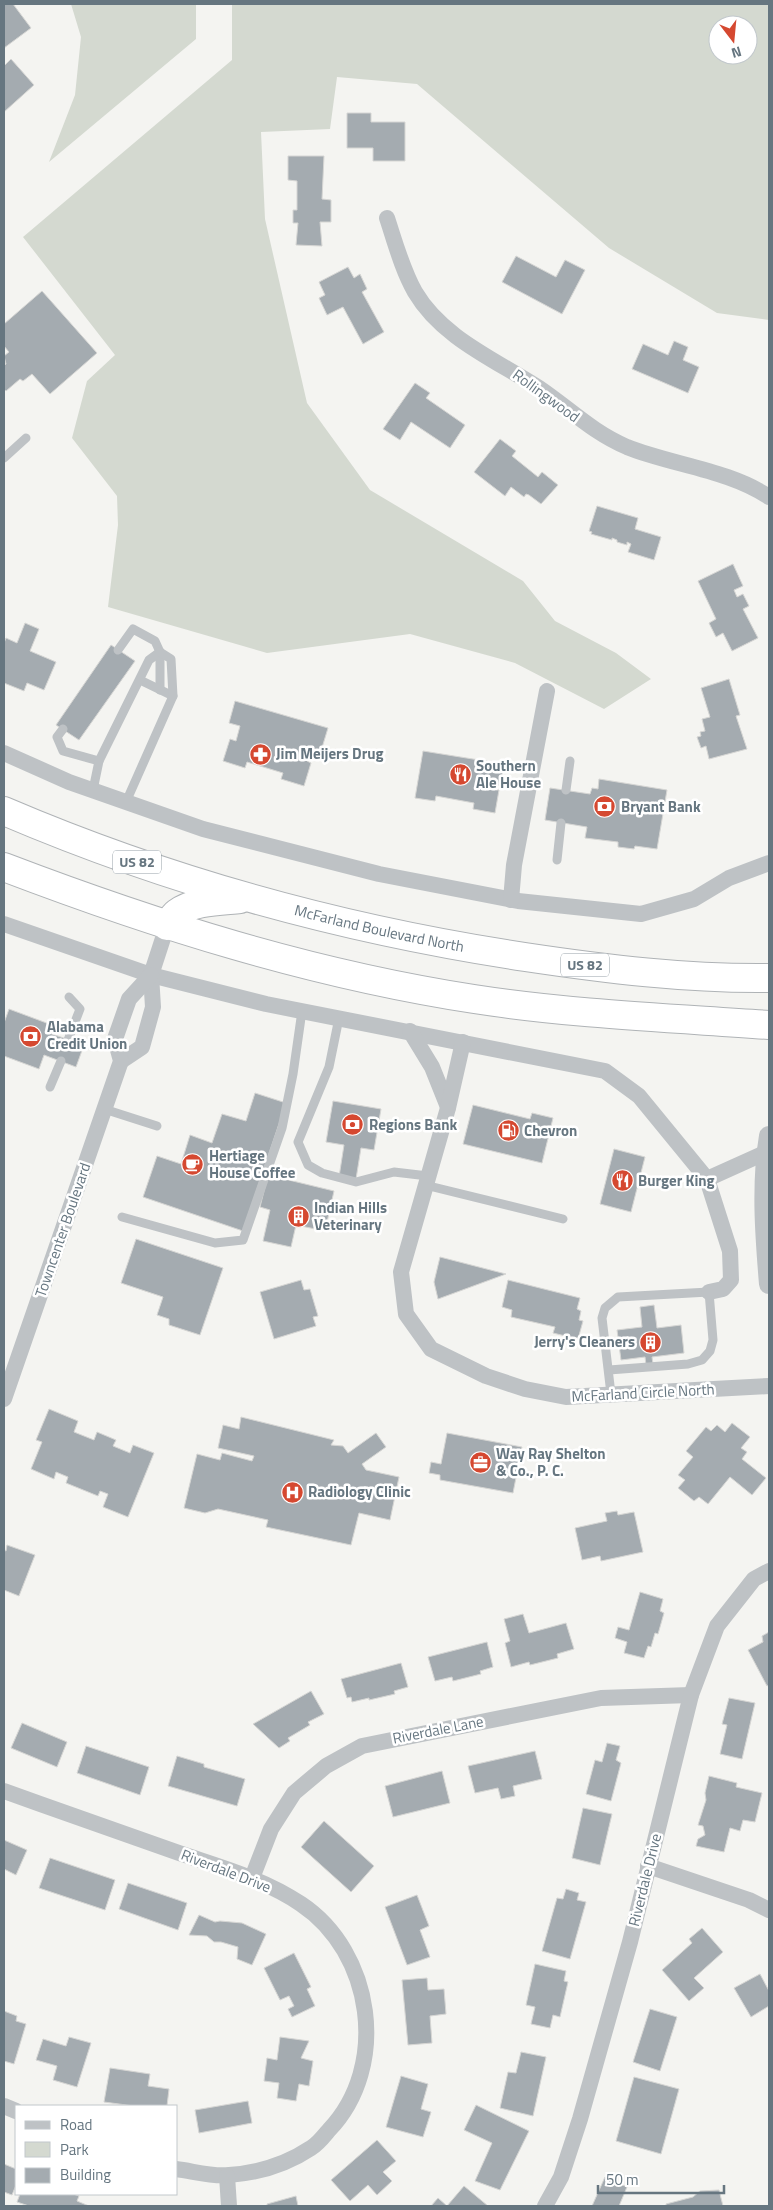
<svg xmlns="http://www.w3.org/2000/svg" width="773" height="2210" viewBox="0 0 773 2210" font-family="'Titillium Web',sans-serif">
	<rect width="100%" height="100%" fill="#f4f4f1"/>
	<g fill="#d4d9d0" fill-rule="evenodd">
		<polygon points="71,4 196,4 196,39 49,162 75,95 81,37"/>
		<path d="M232,4H769V320L717,313L609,248L417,84L337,77L330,129L261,132L265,219L307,403L370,490L523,581L555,621L616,653L651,679L604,709L515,663L410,634L267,653L108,607L118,525L117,496L72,438L87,381L115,355L23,237L232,60ZM718,25H748V55H718Z"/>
	</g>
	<g fill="#a4abb0" stroke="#d6d6d4">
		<polygon points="4,4 13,4 31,28 4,48"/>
		<polygon points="11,59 34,85 4,112 4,66"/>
		<polygon points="347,113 371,113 371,122 405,122 405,161 373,161 373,148 347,148"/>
		<polygon points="288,156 324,156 322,199 331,200 331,222 320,222 322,246 296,245 298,223 293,223 293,210 297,210 297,181 288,180"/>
		<polygon points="516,256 556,277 565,260 585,270 562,314 502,282"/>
		<polygon points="348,267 354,278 360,274 367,289 362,292 384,332 363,344 343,307 327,315 319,298 325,295 319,282"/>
		<polygon points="42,291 97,353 50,394 32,374 23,381 20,379 6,391 4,389 4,366 6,364 4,356 9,352 4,346 4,324"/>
		<polygon points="674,341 688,347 683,360 699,367 688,393 632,369 643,344 668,355"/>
		<polygon points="415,383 430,393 426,398 465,425 450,448 411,422 400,440 383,429"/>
		<polygon points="500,439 516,451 512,456 538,477 542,472 558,485 541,504 529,495 526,494 524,497 511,487 505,496 474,472"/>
		<polygon points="597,506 638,518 635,529 661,537 654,560 628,552 631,544 627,542 627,545 617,542 617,540 612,538 612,540 591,534 592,532 589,531"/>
		<polygon points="733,564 743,586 734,590 737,597 743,594 749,606 743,609 758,638 732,651 723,633 716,637 709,623 716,619 698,581"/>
		<polygon points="25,623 39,629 30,651 56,662 44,690 27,683 24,691 4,683 4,643 6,638 17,643"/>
		<polygon points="111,645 135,661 79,740 56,725"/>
		<polygon points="729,679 740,715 736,716 747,749 709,759 706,746 701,748 697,737 701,736 700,732 705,731 702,719 710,717 701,688"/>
		<polygon points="235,701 328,728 321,751 311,748 307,761 311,763 304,786 281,779 283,773 247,762 245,768 223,761 230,739 236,741 240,726 229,723"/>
		<polygon points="423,751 504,764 500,786 497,785 496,790 499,790 495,813 473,809 474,803 436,796 435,801 415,798"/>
		<polygon points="599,779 667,790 657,849 635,846 634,849 618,847 618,842 585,838 587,827 545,820 550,788 590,794 592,788 598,789"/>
		<polygon points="9,1009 52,1025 49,1033 84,1045 76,1067 44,1055 39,1069 4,1056 4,1023"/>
		<polygon points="255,1093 286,1103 243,1231 143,1197 157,1156 181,1164 190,1135 212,1143 222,1114 246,1121"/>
		<polygon points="333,1101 381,1109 374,1150 361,1148 356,1179 339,1177 344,1145 326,1142"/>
		<polygon points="473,1105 530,1119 532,1113 553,1118 542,1163 463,1144"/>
		<polygon points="614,1149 645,1157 631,1212 600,1204"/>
		<polygon points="268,1175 334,1191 325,1231 296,1225 291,1247 263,1241 270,1210 260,1207"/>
		<polygon points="136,1239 223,1268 200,1335 169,1325 169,1319 157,1315 163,1297 121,1283"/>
		<polygon points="440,1257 506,1274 438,1299 434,1282"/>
		<polygon points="301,1280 304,1290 310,1289 318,1316 313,1317 316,1326 274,1339 260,1292"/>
		<polygon points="508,1280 580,1298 577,1309 581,1311 579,1320 583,1321 578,1339 553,1333 555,1327 511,1317 512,1310 502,1307"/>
		<polygon points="654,1305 657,1328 681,1325 684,1353 652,1357 653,1364 646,1365 645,1357 621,1360 617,1330 642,1327 640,1307"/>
		<polygon points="49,1409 78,1421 74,1432 94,1440 97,1432 116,1440 113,1446 130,1453 133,1445 154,1453 128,1517 103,1507 108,1494 100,1491 98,1496 66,1483 68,1477 56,1472 54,1479 31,1469 42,1442 36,1440"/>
		<polygon points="241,1417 334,1440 331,1445 343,1446 348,1453 376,1433 386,1447 362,1464 366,1470 399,1477 390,1520 359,1513 351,1545 266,1527 268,1520 218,1509 205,1513 184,1508 197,1454 220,1460 222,1453 252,1461 254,1456 218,1448 223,1425 239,1429"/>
		<polygon points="732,1423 750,1437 741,1448 747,1452 742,1459 766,1478 752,1495 730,1477 708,1504 699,1497 694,1501 678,1488 685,1480 678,1475 693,1457 686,1451 706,1427 711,1431 717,1425 725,1432"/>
		<polygon points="447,1433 522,1447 513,1493 440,1480 440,1475 429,1473 431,1462 441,1464"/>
		<polygon points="617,1511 618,1515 634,1512 643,1552 601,1561 600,1556 582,1560 575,1528 607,1521 605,1513"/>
		<polygon points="7,1545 35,1555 19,1596 4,1590 4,1550 6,1551"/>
		<polygon points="640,1592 663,1599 660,1611 664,1613 658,1634 655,1633 651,1647 648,1646 644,1658 624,1653 627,1642 615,1638 618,1627 629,1630"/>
		<polygon points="523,1614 529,1633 566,1623 574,1649 557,1654 558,1658 530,1665 529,1662 511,1667 505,1643 510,1641 504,1619"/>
		<polygon points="769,1632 769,1685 767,1686 748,1650 763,1642 762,1636"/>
		<polygon points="487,1642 493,1667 480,1671 481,1674 453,1681 452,1677 435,1681 428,1657"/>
		<polygon points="401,1663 408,1687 394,1691 395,1694 369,1700 369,1698 352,1702 351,1697 347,1698 341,1679"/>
		<polygon points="311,1691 324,1714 308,1722 310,1725 288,1738 290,1741 279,1748 253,1724"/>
		<polygon points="729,1698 755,1703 742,1759 720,1754 727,1725 722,1724"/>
		<polygon points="22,1723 67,1742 57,1767 11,1748"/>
		<polygon points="607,1743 620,1746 616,1760 621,1763 611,1801 586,1794 595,1760 602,1762"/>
		<polygon points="86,1746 149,1767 140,1795 77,1773"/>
		<polygon points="535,1751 542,1779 513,1786 515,1796 501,1799 498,1788 475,1793 468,1766"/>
		<polygon points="177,1756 204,1764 204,1767 245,1779 237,1806 168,1786"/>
		<polygon points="442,1771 450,1803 393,1817 385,1786"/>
		<polygon points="709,1776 737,1783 736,1787 762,1793 755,1822 743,1820 740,1831 730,1828 724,1852 696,1846 698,1839 705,1835 703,1826 698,1825 706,1800 705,1793"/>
		<polygon points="583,1808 612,1814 600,1865 572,1858"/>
		<polygon points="324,1821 374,1866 351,1892 301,1847"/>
		<polygon points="4,1840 27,1850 16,1875 4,1869"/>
		<polygon points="50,1858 115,1880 105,1910 39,1888"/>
		<polygon points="128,1883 187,1903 178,1930 119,1909"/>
		<polygon points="566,1889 579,1893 577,1900 586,1902 570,1959 542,1951 557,1898 563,1899"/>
		<polygon points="417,1895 429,1926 420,1930 430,1957 407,1965 385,1907"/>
		<polygon points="199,1915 215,1922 220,1921 242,1923 266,1934 252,1965 237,1959 238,1947 221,1942 214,1942 207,1936 189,1935"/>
		<polygon points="702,1928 723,1952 694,1978 704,1988 689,2001 662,1970 692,1943 689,1939"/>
		<polygon points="294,1953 311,1987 307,1989 315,2006 292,2017 288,2009 294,2006 289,1996 280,2000 264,1968"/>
		<polygon points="535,1964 566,1971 564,1981 568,1982 560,2017 553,2015 550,2028 531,2024 535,2007 526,2005"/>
		<polygon points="760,1974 769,1991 769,2006 751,2017 734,1988"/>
		<polygon points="427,1978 428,1990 444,1989 446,2014 430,2016 432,2043 408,2045 402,1980"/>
		<polygon points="650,2009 677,2017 660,2071 633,2062"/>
		<polygon points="4,2011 17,2016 16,2021 26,2024 14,2064 4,2061"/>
		<polygon points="69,2037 91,2043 77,2087 53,2080 57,2066 36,2060 43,2039 66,2046"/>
		<polygon points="280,2037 309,2041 301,2058 313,2061 309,2086 299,2084 296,2101 277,2098 279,2083 264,2081 267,2058 277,2060"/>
		<polygon points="521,2052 546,2057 533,2116 500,2108 508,2072 516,2073"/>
		<polygon points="110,2068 150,2074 148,2086 169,2089 167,2106 134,2106 104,2102"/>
		<polygon points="401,2076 428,2084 421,2109 431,2112 423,2137 386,2127"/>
		<polygon points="634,2077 679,2089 661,2154 616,2141"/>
		<polygon points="248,2101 252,2123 199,2133 195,2110"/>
		<polygon points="476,2105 529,2131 500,2190 475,2181 492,2143 464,2130"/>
		<polygon points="377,2140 396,2161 383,2172 392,2181 377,2195 368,2185 350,2201 331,2180"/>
		<polygon points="4,2164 16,2169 16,2185 12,2195 4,2192"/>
		<polygon points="605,2177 627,2187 619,2206 592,2206"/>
		<polygon points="464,2186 488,2206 431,2206 438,2198 447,2206"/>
		<polygon points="719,2190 723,2206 666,2206 666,2204 693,2197 700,2191"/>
		<polygon points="20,2194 73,2194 79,2196 77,2201 89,2206 29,2206 17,2202"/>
		<polygon points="296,2196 298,2206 267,2206 267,2204"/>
	</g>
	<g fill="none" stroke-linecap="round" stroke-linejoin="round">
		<defs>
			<g id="trunk">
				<path id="s1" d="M4,811C170,882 346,930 525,957C605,969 688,979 769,978"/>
				<path d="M4,867C156,925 312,974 474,999C571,1014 671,1018 769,1025"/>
				<path d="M167,926C170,922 173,916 177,913C193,901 221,901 240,899"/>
			</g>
		</defs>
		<use href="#trunk" stroke="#afb3b6" stroke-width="30"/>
		<g stroke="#bec2c5" stroke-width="9">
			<polyline points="4,458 26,438"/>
			<polyline points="118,650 133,629 155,641 160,652 160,690"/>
			<polyline points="140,680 173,696"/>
			<polyline points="63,729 57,737 63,751 99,761"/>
			<polyline points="93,790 99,761 149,660 160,652"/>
			<polyline points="566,790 570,761"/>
			<polyline points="126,802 173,696 171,659 160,652"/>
			<polyline points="557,860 561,823"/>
			<polyline points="339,1018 329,1067 298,1142 308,1165 322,1173 356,1182 394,1172 428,1176"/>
			<polyline points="68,1040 80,1009 69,997"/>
			<polyline points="50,1087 61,1061"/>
			<polyline points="104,1109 157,1126"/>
			<polyline points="425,1185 563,1219"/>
			<polyline points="122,1217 215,1243 243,1240 282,1128 293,1074 302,1011"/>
			<polyline points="609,1370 688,1364 702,1360 710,1351 713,1340 709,1292 618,1297 605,1308 602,1318 611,1394"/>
		</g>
		<g stroke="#bec2c5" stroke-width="16">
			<path d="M387,218C395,242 402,269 415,292C442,338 496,360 539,388C570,409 592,432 627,447C672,465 729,470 769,497"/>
			<polyline points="4,753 69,782 203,829 379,874 518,901 641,914 694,899 729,878 769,863"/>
			<polyline points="511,900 514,865 547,691"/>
			<polyline points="4,924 151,975 266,1004 605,1071 639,1096 707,1179 730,1251 731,1280 723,1289 709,1292"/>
			<polyline points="410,1031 432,1067 448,1107"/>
			<polyline points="463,1042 448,1108 401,1272 406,1314 431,1349 486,1376 525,1389 566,1397 769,1386"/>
			<polyline points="121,1061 142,1047 153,1007 151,975 167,926"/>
			<polyline points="707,1179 767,1152"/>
			<polyline points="4,1399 121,1061 115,1039 129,999 151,975"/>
			<path d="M4,1791C62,1812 120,1832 179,1853C220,1867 264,1879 301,1904C373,1952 390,2066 329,2130C324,2136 318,2144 311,2148C287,2164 257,2173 229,2175C212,2177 193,2171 176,2169"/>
			<polyline points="648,1866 749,1900 769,1910"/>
			<polyline points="252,1878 271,1829 294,1793 326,1766 362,1746 601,1698 691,1695"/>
			<polyline points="4,2106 16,2111"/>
			<polyline points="227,2176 229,2206"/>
			<polyline points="545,2206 561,2177 580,2119 630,1942 691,1695 717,1626 754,1579 769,1571"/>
		</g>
		<path stroke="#bec2c5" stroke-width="20" d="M769,1136C761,1184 765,1236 769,1284"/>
		<use href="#trunk" stroke="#fff" stroke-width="28"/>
	</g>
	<defs>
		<symbol id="pharmacy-disc" viewBox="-11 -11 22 22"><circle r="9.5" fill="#d54830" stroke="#fff"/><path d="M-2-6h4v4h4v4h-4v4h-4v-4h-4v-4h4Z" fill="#fff"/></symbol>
		<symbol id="restaurant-disc" viewBox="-11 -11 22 22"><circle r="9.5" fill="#d54830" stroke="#fff"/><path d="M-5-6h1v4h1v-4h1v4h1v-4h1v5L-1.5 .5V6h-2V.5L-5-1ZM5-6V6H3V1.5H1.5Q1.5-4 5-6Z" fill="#fff"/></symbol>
		<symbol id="bank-disc" viewBox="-11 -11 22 22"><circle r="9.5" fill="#d54830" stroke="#fff"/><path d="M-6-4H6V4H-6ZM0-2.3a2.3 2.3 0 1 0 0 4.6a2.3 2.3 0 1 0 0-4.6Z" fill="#fff"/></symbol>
		<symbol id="fuel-disc" viewBox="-11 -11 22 22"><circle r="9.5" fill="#d54830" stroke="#fff"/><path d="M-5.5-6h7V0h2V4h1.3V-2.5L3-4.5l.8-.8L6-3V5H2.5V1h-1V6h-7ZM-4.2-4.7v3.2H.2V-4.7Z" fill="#fff"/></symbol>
		<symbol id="cafe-disc" viewBox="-11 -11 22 22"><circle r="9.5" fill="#d54830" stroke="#fff"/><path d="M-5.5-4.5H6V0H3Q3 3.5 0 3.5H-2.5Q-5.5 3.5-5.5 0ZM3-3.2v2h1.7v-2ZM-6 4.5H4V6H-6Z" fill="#fff"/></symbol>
		<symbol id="building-disc" viewBox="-11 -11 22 22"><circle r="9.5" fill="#d54830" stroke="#fff"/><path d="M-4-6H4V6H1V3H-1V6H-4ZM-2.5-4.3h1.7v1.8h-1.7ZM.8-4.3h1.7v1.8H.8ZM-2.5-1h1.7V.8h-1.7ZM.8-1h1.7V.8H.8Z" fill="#fff"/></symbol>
		<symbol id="office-disc" viewBox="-11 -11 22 22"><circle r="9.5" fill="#d54830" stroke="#fff"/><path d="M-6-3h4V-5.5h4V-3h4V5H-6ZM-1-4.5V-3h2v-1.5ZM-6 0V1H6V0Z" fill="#fff"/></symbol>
		<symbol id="hospital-disc" viewBox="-11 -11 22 22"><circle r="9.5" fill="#d54830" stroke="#fff"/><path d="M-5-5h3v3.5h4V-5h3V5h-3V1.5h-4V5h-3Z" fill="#fff"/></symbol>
	</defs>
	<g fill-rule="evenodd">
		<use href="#pharmacy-disc" x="248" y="742" width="25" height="25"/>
		<use href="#restaurant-disc" x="448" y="762" width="25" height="25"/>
		<use href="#bank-disc" x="592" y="794" width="25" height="25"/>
		<use href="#bank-disc" x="18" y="1024" width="25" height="25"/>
		<use href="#bank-disc" x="340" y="1112" width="25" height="25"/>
		<use href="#fuel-disc" x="496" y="1118" width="25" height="25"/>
		<use href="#cafe-disc" x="180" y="1152" width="25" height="25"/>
		<use href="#restaurant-disc" x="610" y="1168" width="25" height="25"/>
		<use href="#building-disc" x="286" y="1204" width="25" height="25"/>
		<use href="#building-disc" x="638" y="1330" width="25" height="25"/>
		<use href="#office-disc" x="468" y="1450" width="25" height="25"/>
		<use href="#hospital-disc" x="280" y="1480" width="25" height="25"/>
	</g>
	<g text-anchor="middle" stroke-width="5" stroke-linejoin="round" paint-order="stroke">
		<g fill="#fff" stroke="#949fa6" stroke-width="1">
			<rect x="113" y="850.5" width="48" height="23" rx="4"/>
			<rect x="561" y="953.5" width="48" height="23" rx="4"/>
		</g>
		<g font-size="14" font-weight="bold" fill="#667680">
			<text x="137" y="867">US 82</text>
			<text x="585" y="970">US 82</text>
		</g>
		<g font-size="15" fill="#667680" stroke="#fff">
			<text transform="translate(546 396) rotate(36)" y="5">Rollingwood</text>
			<text dy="5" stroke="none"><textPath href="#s1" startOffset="394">McFarland Boulevard North</textPath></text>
			<text transform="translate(63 1230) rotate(-71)" y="5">Towncenter Boulevard</text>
			<text transform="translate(643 1393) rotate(-3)" y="5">McFarland Circle North</text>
			<text transform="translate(438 1730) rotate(-11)" y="5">Riverdale Lane</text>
			<text transform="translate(226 1871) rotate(21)" y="5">Riverdale Drive</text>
			<text transform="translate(645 1880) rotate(-76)" y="5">Riverdale Drive</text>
		</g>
		<g font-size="15" font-weight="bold" fill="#667680" stroke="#fff" text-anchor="start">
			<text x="276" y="759">Jim Meijers Drug</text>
			<text x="476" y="771">Southern<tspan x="476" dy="17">Ale House</tspan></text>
			<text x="621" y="812">Bryant Bank</text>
			<text x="47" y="1032">Alabama<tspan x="47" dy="17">Credit Union</tspan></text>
			<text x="369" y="1130">Regions Bank</text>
			<text x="524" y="1136">Chevron</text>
			<text x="209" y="1161">Hertiage<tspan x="209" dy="17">House Coffee</tspan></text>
			<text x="638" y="1186">Burger King</text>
			<text x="314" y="1213">Indian Hills<tspan x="314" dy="17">Veterinary</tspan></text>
			<text x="635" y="1347" text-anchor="end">Jerry's Cleaners</text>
			<text x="496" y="1459">Way Ray Shelton<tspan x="496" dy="17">&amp; Co., P. C.</tspan></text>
			<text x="308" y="1497">Radiology Clinic</text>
		</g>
	</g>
	<rect width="773" height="2210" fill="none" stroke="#667680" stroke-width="10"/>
	<rect x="15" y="2105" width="162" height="90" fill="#ffffff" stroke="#c2c8cc"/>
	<rect x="25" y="2121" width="25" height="8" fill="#bec2c5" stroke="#c2c8cc"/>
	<text x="60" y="2130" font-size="15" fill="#667680">Road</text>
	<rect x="25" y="2142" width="25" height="15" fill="#d4d9d0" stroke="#c2c8cc"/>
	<text x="60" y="2155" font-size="15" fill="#667680">Park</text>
	<rect x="25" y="2168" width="25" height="15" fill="#a4abb0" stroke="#c2c8cc"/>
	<text x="60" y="2180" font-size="15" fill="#667680">Building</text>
	<g transform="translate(733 40) rotate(164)"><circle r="24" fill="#ffffff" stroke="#c2c8cc"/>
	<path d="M0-4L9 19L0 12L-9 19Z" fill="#d54830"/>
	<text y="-8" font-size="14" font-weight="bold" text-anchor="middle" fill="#667680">N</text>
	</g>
	<path d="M598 2185v8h126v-8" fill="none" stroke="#667680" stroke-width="2.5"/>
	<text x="606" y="2185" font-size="15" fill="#667680" stroke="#ffffff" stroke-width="4" paint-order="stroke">50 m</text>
</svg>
